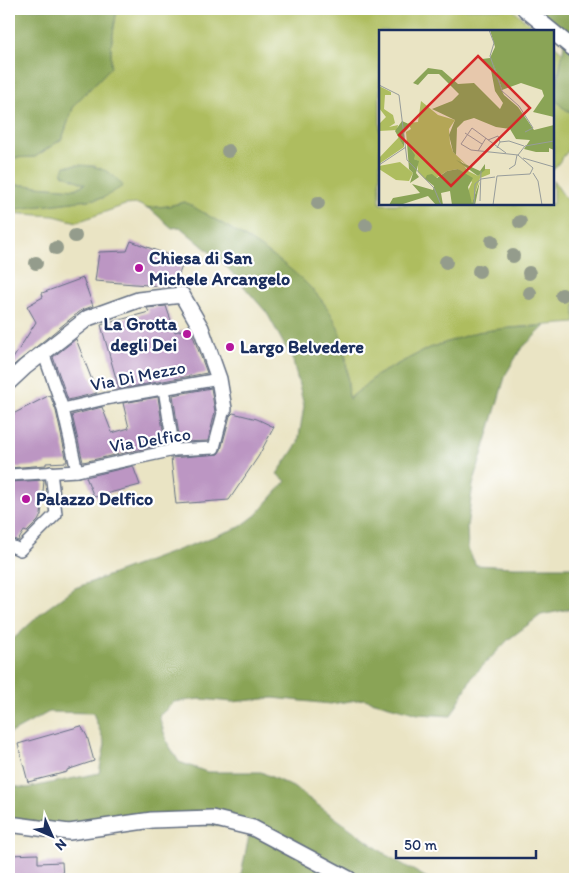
<svg xmlns="http://www.w3.org/2000/svg" width="584" height="888" viewBox="0 0 584 888" font-family="Itim,sans-serif">
	<rect width="100%" height="100%" fill="#fff"/>
	<filter id="ink" filterUnits="userSpaceOnUse"><feTurbulence type="fractalNoise" baseFrequency=".02" numOctaves="2"/><feDisplacementMap in="SourceGraphic" scale="10" xChannelSelector="R" yChannelSelector="G"/><feConvolveMatrix kernelMatrix="1 2 1 2 8 2 1 2 1" color-interpolation-filters="sRGB"/></filter>
	<filter id="wash" filterUnits="userSpaceOnUse"><feTurbulence type="fractalNoise" baseFrequency=".0096" numOctaves="4" result="noise"/><feDisplacementMap in="SourceGraphic" scale="20" xChannelSelector="R" yChannelSelector="G"/><feGaussianBlur stdDeviation="1.12" result="paint"/><feColorMatrix in="noise" values="0 0 0 0 0 0 0 0 0 0 0 0 0 0 0 0 0 1.4 0 .05"/><feComposite in="paint" operator="in"/></filter>
	<g filter="url(#wash)">
		<rect width="100%" height="100%" fill="#eae4c4"/>
		<g fill="#aebd5f" stroke="#64765e">
			<polygon points="117,9 512,9 538,31 380,31 380,204 553,204 553,180 575,212 575,323 509,328 477,332 427,349 377,375 349,399 346,357 185,202 168,206 146,208 138,204 125,205 77,222 54,216 9,213 9,210 103,198 96,166 65,166 71,178 85,184 75,189 9,184 9,158 35,157 62,139 74,105 111,67 111,46"/>
			<polygon points="553,44 563,53 553,95"/>
			<polygon points="553,96 561,106 575,116 575,142 553,170"/>
		</g>
		<g fill="#8aa456" stroke="#526a5a">
			<polygon points="9,9 117,9 111,46 111,67 74,105 62,139 35,157 9,158"/>
			<polygon points="537,9 575,9 575,116 561,106 553,96 559,75 565,38"/>
			<path d="M79,165C98,166 111,170 123,186L103,198L9,210V184L75,189L85,184L62,174L65,166Z"/>
			<path d="M185,202C234,231 323,276 340,334C347,355 347,377 349,399L377,375L427,349L477,332L509,328L545,326L521,349L506,374L473,485L467,527L468,549L476,565L513,567H575V608L541,615L509,639L472,677L451,716L418,714L364,699L330,704L273,698L232,702L201,699L174,702L159,716L167,742L179,762L207,772H261L293,787L388,856L429,879H356L254,824L68,829L9,820V786L27,788L99,773L105,744L93,713L49,712L9,734V643L45,610L75,588L240,527L256,515L286,481L277,474L298,443L304,406L293,361L267,313L225,265L180,227L172,228L150,209L146,208L168,206Z"/>
			<polygon points="250,831 341,879 240,879"/>
		</g>
		<g id="blocks">
			<g fill="#bc96c3">
				<polygon points="131,241 184,261 174,287 95,281 99,252 127,251"/>
				<polygon points="83,278 93,306 82,310 69,320 9,369 9,365 36,322 27,306 43,297 42,293"/>
				<polygon points="166,306 175,332 190,328 207,373 119,389 101,325 149,312 147,308"/>
				<polygon points="76,339 97,393 68,400 53,357"/>
				<polygon points="211,388 215,412 208,441 180,442 173,395"/>
				<polygon points="50,395 56,411 67,462 46,463 46,465 9,468 9,416"/>
				<polygon points="158,397 165,444 83,462 72,415 102,407 112,433 129,428 123,403"/>
				<polygon points="233,413 257,419 274,427 258,457 229,500 176,504 171,458 218,454 221,450 230,416"/>
				<polygon points="133,466 140,485 94,497 86,477"/>
				<polygon points="44,480 41,515 38,521 27,532 24,531 18,541 12,538 9,536 9,482"/>
				<polygon points="81,726 87,736 94,761 67,770 67,772 28,782 18,744"/>
				<polygon points="38,854 38,863 62,862 63,879 9,879 9,855"/>
			</g>
		</g>
	</g>
	<g filter="url(#ink)">
		<use href="#blocks" fill-opacity="0" stroke="#636e82" stroke-width="1"/>
		<g fill="none" stroke-linecap="round" stroke-linejoin="round">
			<defs>
				<g id="pedestrian">
					<polyline points="43,352 63,409 77,471"/>
					<polyline points="164,389 174,450"/>
					<polyline points="63,409 105,399 219,379"/>
					<polyline points="9,475 77,471 174,450 214,448 224,409"/>
					<polyline points="9,545 20,550 56,514 51,472"/>
				</g>
				<g id="minor">
					<polyline points="525,9 575,50"/>
					<polyline points="9,382 25,367 88,318 138,300 182,295 201,328 219,379 224,409"/>
					<polyline points="9,824 69,832 152,820 212,818 253,828 349,879"/>
				</g>
			</defs>
			<use href="#pedestrian" stroke="#636e82" stroke-width="14"/>
			<use href="#minor" stroke="#636e82" stroke-width="18"/>
			<use href="#pedestrian" stroke="#fff" stroke-width="11"/>
			<use href="#minor" stroke="#fff" stroke-width="15"/>
		</g>
		<g fill="#949c8c">
			<circle cx="228" cy="151" r="7"/>
			<circle cx="318" cy="203" r="7"/>
			<circle cx="520" cy="222" r="7"/>
			<circle cx="366" cy="225" r="7"/>
			<circle cx="75" cy="236" r="7"/>
			<circle cx="492" cy="241" r="7"/>
			<circle cx="56" cy="248" r="7"/>
			<circle cx="513" cy="256" r="7"/>
			<circle cx="446" cy="262" r="7"/>
			<circle cx="36" cy="263" r="7"/>
			<circle cx="479" cy="271" r="7"/>
			<circle cx="529" cy="273" r="7"/>
			<circle cx="530" cy="293" r="7"/>
			<circle cx="562" cy="295" r="7"/>
		</g>
	</g>
	<g fill="#b5179e" stroke="#fff" stroke-width="2">
		<circle cx="139" cy="268" r="5"/>
		<circle cx="187" cy="334" r="5"/>
		<circle cx="230" cy="347" r="5"/>
		<circle cx="26" cy="499" r="5"/>
	</g>
	<g text-anchor="middle" stroke-width="4.5" stroke-linejoin="round" paint-order="stroke">
		<g font-size="18" font-weight="bold" fill="#1b2f5e" stroke="#fff" text-anchor="start">
			<text x="149" y="264">Chiesa di San<tspan x="149" dy="21">Michele Arcangelo</tspan></text>
			<text x="177" y="330" text-anchor="end">La Grotta<tspan x="177" dy="21">degli Dei</tspan></text>
			<text x="240" y="353">Largo Belvedere</text>
			<text x="36" y="505">Palazzo Delfico</text>
		</g>
		<g font-size="18" fill="#1b2f5e" stroke="#fff">
			<text transform="translate(138 376) rotate(-11)" y="6">Via Di Mezzo</text>
			<text transform="translate(150 440) rotate(-9)" y="6">Via Delfico</text>
		</g>
	</g>
	<g transform="translate(379 30)">
		<rect width="175" height="175" fill="#eae4c4"/>
		<path d="M0,56L12,62V65H6L5,79L14,85L16,93L10,97L19,95L18,100L0,101V94L7,87L0,78ZM42,71L59,85L76,90L70,99L71,113L74,122L91,138L81,130L89,141L99,146L106,139H111V144L101,148L93,174L89,161L93,152L79,139L68,141L57,148L55,146L46,149L39,142V131L35,129L28,113L27,102L32,99L29,93L39,92ZM20,107L25,117L0,134V128ZM21,132L34,143L30,151L17,150L0,139V136Z" fill="#aebd5f"/>
		<path d="M111,0H175V87L154,82L165,66L163,60L142,53L123,60L114,31L123,61L125,65L139,77L155,100L175,95V120L170,118V122H157L145,119L151,110L137,109L131,99L117,97L95,88L85,91L78,98L77,125L74,122L70,105L76,90L53,79L73,71L80,64L60,44H49L39,55L34,53L49,38L63,40L79,54L95,53L121,79L124,73L116,61L112,40L103,29L111,28L116,17ZM23,91L32,95L25,103V117L16,101ZM28,113L36,125L35,129L40,131L37,143L40,147L31,153L34,143L30,139ZM77,130L101,141L106,134V140L99,146ZM79,139L94,148L89,157L93,173L101,151L96,175H73L71,161L62,163L64,175H57L49,166L24,174L10,175L14,168L41,163L33,154L54,160L55,156L46,149L48,145L53,144L58,148L68,141Z" fill="#8aa456"/>
		<path fill="none" stroke="#979c9b" stroke-width="1" d="M110,0L115,13L111,26L123,61L140,76L154,98L146,102M0,55L20,65L28,130L55,158L62,175M86,103L103,114M109,110L119,106L121,112M118,118L121,112L130,111L145,116M99,121L107,108M139,125L146,116L175,111M144,128L175,137M0,135L27,117M130,139L136,135L138,125M154,143L159,151L163,175M101,171L102,141M95,175L96,154L102,149L116,147M114,175L118,146L151,144L154,138L139,125L92,120L82,114L93,98L127,123"/>
		<path fill="#d62828" fill-opacity="0.15" stroke="#d62828" stroke-width="2.5" d="M99,26L151,78L72,156L20,105Z"/>
		<rect width="175" height="175" fill="none" stroke="#1b2f5e" stroke-width="2.5"/>
	</g>
	<rect width="584" height="888" fill="none" stroke="#fff" stroke-width="30"/>
	<g transform="translate(52 836) rotate(135)" stroke="#ffffff" stroke-width="4" paint-order="stroke">
	<path d="M0-4L9 19L0 12L-9 19Z" fill="#1b2f5e"/>
	<text y="-8" font-size="14" font-weight="bold" text-anchor="middle" fill="#1b2f5e">N</text>
	</g>
	<path d="M396 850v8h140v-8" fill="none" stroke="#1b2f5e" stroke-width="2.5"/>
	<text x="404" y="850" font-size="15" fill="#1b2f5e" stroke="#ffffff" stroke-width="4" paint-order="stroke">50 m</text>
</svg>
